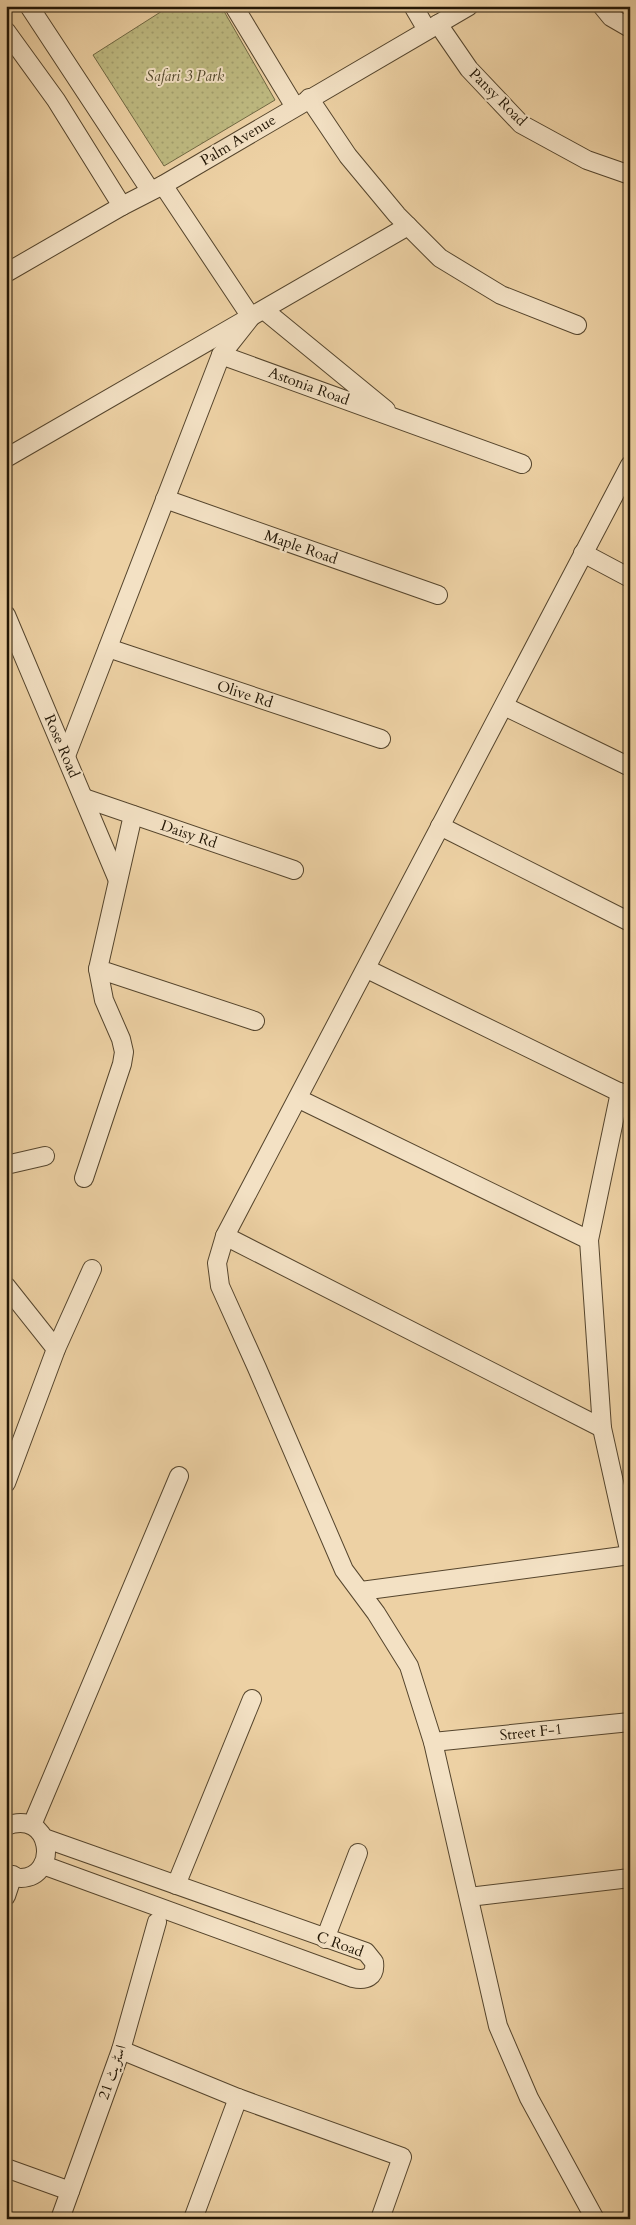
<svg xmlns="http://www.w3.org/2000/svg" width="636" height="2225" viewBox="0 0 636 2225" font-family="Cardo,Amiri,serif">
	<defs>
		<pattern id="park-dots" width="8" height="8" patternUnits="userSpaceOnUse" patternTransform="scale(1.25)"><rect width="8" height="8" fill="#beba81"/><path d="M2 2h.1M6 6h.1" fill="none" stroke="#a39f6e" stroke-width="1.8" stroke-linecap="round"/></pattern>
	</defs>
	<rect width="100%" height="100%" fill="#edd1a4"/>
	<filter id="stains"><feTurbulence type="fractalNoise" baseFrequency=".004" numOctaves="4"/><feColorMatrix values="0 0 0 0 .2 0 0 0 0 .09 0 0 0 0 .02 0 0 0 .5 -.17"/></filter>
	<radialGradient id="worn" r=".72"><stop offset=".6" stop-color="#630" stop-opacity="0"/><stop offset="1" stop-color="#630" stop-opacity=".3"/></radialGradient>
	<polygon fill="url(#park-dots)" stroke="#706843" points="170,6 221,6 275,100 164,166 93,55"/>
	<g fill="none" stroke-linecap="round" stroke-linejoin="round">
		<defs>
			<g id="street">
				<polyline points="29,6 150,190"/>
				<polyline points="234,6 295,107"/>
				<polyline points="413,6 427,30"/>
				<polyline points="602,6 611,17 630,28"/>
				<polyline points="438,24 469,69 521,124 587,160 630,175"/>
				<polyline points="6,31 56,100 122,206"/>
				<polyline points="309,98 348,156 397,215 440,258 501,295 577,325"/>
				<polyline points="6,273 122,206 163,185 469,6"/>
				<polyline points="264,310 386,410"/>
				<polyline points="221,355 522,464"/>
				<polyline points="6,458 408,226"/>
				<polyline points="165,499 438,595"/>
				<polyline points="583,553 630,578"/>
				<polyline points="6,615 117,878"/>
				<polyline points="108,648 381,739"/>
				<polyline points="504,706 630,767"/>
				<polyline points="66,756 221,355 251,317 163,185"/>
				<polyline points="84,798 294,870"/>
				<polyline points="133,815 98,969 255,1021"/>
				<polyline points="440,826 630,922"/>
				<polyline points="367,969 629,1097"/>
				<polyline points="620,1092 589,1240 602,1428 630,1554"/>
				<polyline points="299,1099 589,1240"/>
				<polyline points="6,1165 45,1156"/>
				<polyline points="84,1178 122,1064 124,1052 121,1039 104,1000 98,969"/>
				<polyline points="225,1236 602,1428"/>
				<polyline points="6,1286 56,1349"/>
				<polyline points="6,1483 56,1349 92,1269"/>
				<polyline points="361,1591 630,1555"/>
				<polyline points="433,1742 630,1722"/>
				<polyline points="32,1825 179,1476"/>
				<path d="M6,1826C52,1808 60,1877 21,1878C17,1878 11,1875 6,1873"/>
				<path d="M43,1865L353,1978C366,1981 376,1977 374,1962L366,1952L44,1838"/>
				<polyline points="176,1885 252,1699"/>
				<polyline points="6,1896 13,1875"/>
				<polyline points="469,1897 630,1878"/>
				<polyline points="325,1939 358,1853"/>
				<polyline points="121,2050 238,2098 402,2157 380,2219"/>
				<polyline points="6,2168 70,2191"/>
				<polyline points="60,2219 121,2050 157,1922"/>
				<polyline points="193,2219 238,2098"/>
				<polyline points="595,2219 529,2098 498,2026 433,1742 409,1666 376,1613 344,1570 257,1368 220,1286 217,1263 225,1236 630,465"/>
			</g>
		</defs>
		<use href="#street" stroke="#55452d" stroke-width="20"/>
		<use href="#street" stroke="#f3e1c4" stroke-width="18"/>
	</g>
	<g text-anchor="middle" stroke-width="4" stroke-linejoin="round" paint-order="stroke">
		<g font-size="15" font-style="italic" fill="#51472a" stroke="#f3e1c4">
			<text x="185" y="81">Safari 3 Park</text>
		</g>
		<g font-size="15" fill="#221605" stroke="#f3e1c4">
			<text transform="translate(498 97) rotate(45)" y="5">Pansy Road</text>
			<text transform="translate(238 140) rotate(-31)" y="5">Palm Avenue</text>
			<text transform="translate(309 386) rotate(20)" y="5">Astonia Road</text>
			<text transform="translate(301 547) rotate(19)" y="5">Maple Road</text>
			<text transform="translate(245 694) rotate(18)" y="5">Olive Rd</text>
			<text transform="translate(62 746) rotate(67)" y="5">Rose Road</text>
			<text transform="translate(189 834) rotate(19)" y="5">Daisy Rd</text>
			<text transform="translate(531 1732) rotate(-6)" y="5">Street F-1</text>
			<text transform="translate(340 1944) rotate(20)" y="5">C Road</text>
			<text transform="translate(112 2072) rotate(-71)" y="5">اسٹریٹ 21</text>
		</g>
	</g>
	<rect width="636" height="2225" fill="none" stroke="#edd1a4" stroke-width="25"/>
	<rect x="8" y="8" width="621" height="2210" fill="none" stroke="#221605" stroke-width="2.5"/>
	<rect x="12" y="12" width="611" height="2200" fill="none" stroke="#221605"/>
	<rect width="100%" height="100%" filter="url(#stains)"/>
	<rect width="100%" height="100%" fill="url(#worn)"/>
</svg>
